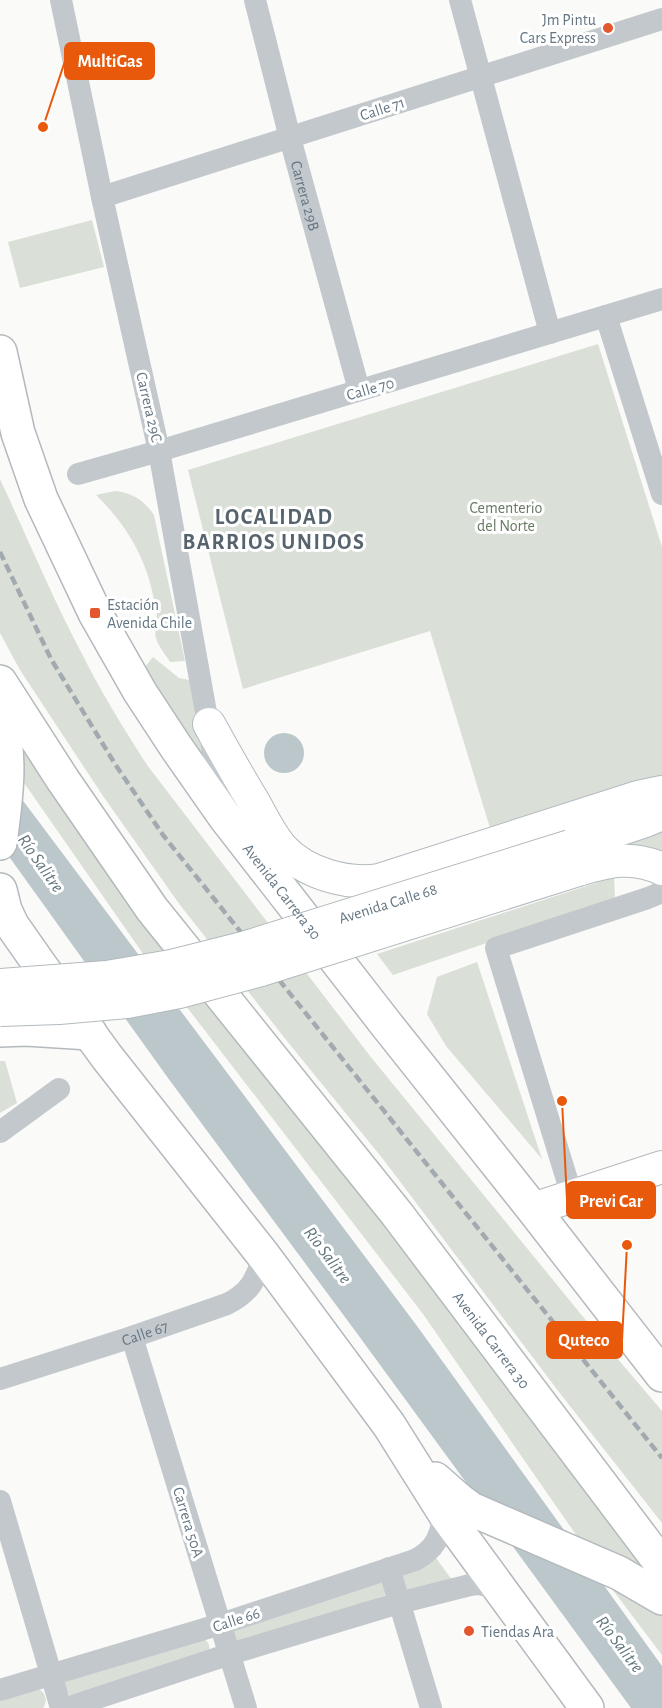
<svg xmlns="http://www.w3.org/2000/svg" width="662" height="1708" viewBox="0 0 662 1708" font-family="'Alegreya Sans',sans-serif">
	<rect width="100%" height="100%" fill="#fafaf8"/>
	<g fill="#dadfd7">
		<polygon points="92,220 104,267 20,288 8,242"/>
		<polygon points="598,344 662,547 662,775 490,828 430,631 243,689 188,470"/>
		<path d="M0,479C27,537 52,597 82,654C101,692 124,729 147,765L370,1056L611,1351L662,1411V1523L562,1396L383,1159L287,1041L180,905L103,796L20,670L0,633Z"/>
		<path d="M115,491C132,493 144,500 154,515L185,661L170,662C166,655 158,646 156,638C154,632 157,625 157,619C157,613 156,606 154,600C147,559 126,524 96,495Z"/>
		<polygon points="153,657 179,678 194,681 207,765 145,667"/>
		<polygon points="18,742 167,953 146,958 20,777"/>
		<polygon points="662,827 662,852 645,847 614,848"/>
		<polygon points="614,877 615,899 393,975 377,954"/>
		<polygon points="477,962 542,1159 446,1046 427,1014 437,977"/>
		<polygon points="205,1000 405,1249 509,1390 657,1579 581,1542 423,1314 186,1006"/>
		<polygon points="0,1061 5,1061 17,1103 0,1113"/>
		<polygon points="436,1558 452,1580 409,1594 400,1576"/>
		<polygon points="603,1577 662,1609 662,1655"/>
		<polygon points="382,1582 389,1594 239,1646 230,1629"/>
		<path d="M202,1638C210,1642 210,1646 209,1654L70,1696L64,1685L66,1680Z"/>
		<path d="M39,1689C46,1694 48,1701 43,1708H0V1697Z"/>
	</g>
	<g fill="#bbc7cb">
		<circle cx="284" cy="753" r="20"/>
		<polygon points="0,770 417,1326 662,1666 662,1708 631,1708 356,1332 168,1078 0,844"/>
	</g>
	<g fill="none" stroke-linecap="round" stroke-linejoin="round">
		<defs>
			<g id="secondary">
				<path d="M209,724C224,751 239,778 255,804C263,819 271,835 282,848C305,873 346,885 379,880L638,797L662,792"/>
				<polyline points="570,846 645,821 662,814"/>
				<path d="M578,870C609,861 632,855 662,869"/>
				<polyline points="533,1209 662,1167"/>
			</g>
			<g id="highway">
				<path id="s3" d="M0,352L18,433L41,499L95,613L140,692L176,747L225,817L386,1024L533,1209L662,1375"/>
				<path id="s4" d="M0,682L63,780L152,909L397,1214L662,1565"/>
				<path d="M0,713C12,756 6,800 0,843"/>
				<polyline points="0,890 5,910 12,925 40,965 107,1057 264,1256 389,1425 445,1514 587,1708"/>
				<polyline points="0,1030 26,1029 90,1033"/>
				<polyline points="435,1479 459,1500 471,1509 619,1573 662,1598"/>
			</g>
		</defs>
		<use href="#secondary" stroke="#b3babf" stroke-width="34"/>
		<use href="#highway" stroke="#b4b9bd" stroke-width="36"/>
		<g stroke="#c3c8cc" stroke-width="22">
			<polyline points="61,0 102,197 159,451 223,807"/>
			<path id="s1" d="M255,0L290,138L359,390"/>
			<polyline points="460,0 550,333"/>
			<polyline points="102,197 662,19"/>
			<polyline points="606,316 662,494"/>
			<polyline points="78,474 159,451 662,299"/>
			<polyline points="0,1132 59,1089"/>
			<polyline points="572,1196 496,948 648,898 662,892"/>
			<polyline points="132,1337 246,1708"/>
			<path id="s2" d="M0,1379L132,1337L227,1304C251,1292 255,1280 264,1256"/>
			<polyline points="0,1501 61,1708"/>
			<polyline points="389,1568 431,1708"/>
			<path d="M0,1690L221,1624L415,1560C437,1548 439,1537 445,1514"/>
			<polyline points="67,1708 230,1654 399,1603 470,1585 478,1584 498,1588"/>
		</g>
		<use href="#secondary" stroke="#fff" stroke-width="32"/>
		<use href="#highway" stroke="#fff" stroke-width="33"/>
		<polyline stroke="#a2aab0" stroke-width="4.5" stroke-dasharray="9 4.5" stroke-linecap="butt" points="0,552 51,659 115,764 163,835 662,1458"/>
		<defs>
			<g id="secondary-bridge">
				<path id="s5" d="M0,985L107,977L171,966L243,948L570,846"/>
				<polyline points="0,1010 59,1008 127,1002 179,992 261,970 578,870"/>
			</g>
		</defs>
		<use href="#secondary-bridge" stroke="#b3babf" stroke-width="34" stroke-linecap="butt"/>
		<use href="#secondary-bridge" stroke="#fff" stroke-width="32"/>
	</g>
	<g fill="#e4572e" stroke="#fff" stroke-width="2">
		<circle cx="608" cy="28" r="6"/>
		<rect x="89" y="607" width="12" height="12" rx="3"/>
		<circle cx="469" cy="1631" r="6"/>
	</g>
	<g text-anchor="middle" stroke-width="6" stroke-linejoin="round" paint-order="stroke">
		<g font-size="16" fill="#657683" stroke="#fff" text-anchor="start">
			<text x="596" y="25" text-anchor="end">Jm Pintu<tspan x="596" dy="18">Cars Express</tspan></text>
			<text x="107" y="610">Estación<tspan x="107" dy="18">Avenida Chile</tspan></text>
			<text x="481" y="1637">Tiendas Ara</text>
		</g>
		<g font-size="16" fill="#657683" stroke="#fff">
			<text transform="translate(382 108) rotate(-18)" y="6">Calle 71</text>
			<text dy="6" stroke="none"><textPath href="#s1" startOffset="202">Carrera 29B</textPath></text>
			<text transform="translate(370 388) rotate(-16)" y="6">Calle 70</text>
			<text transform="translate(150 407) rotate(77)" y="6">Carrera 29C</text>
			<text dy="6" stroke="none"><textPath href="#s3" startOffset="615">Avenida Carrera 30</textPath></text>
			<text dy="6" stroke="none"><textPath href="#s5" startOffset="398">Avenida Calle 68</textPath></text>
			<text dy="6" stroke="none"><textPath href="#s2" startOffset="152">Calle 67</textPath></text>
			<text dy="6" stroke="none"><textPath href="#s4" startOffset="822">Avenida Carrera 30</textPath></text>
			<text transform="translate(189 1522) rotate(73)" y="6">Carrera 50A</text>
			<text transform="translate(236 1619) rotate(-18)" y="6">Calle 66</text>
		</g>
		<g font-size="16" fill="#687a64" stroke="#fff">
			<text x="506" y="513">Cementerio<tspan x="506" dy="18">del Norte</tspan></text>
		</g>
		<g font-size="18" font-style="italic" fill="#60757c" stroke="#fff">
			<text transform="translate(41 863) rotate(55)" y="6">Río Salitre</text>
			<text transform="translate(328 1255) rotate(53)" y="6">Río Salitre</text>
			<text transform="translate(620 1644) rotate(53)" y="6">Río Salitre</text>
		</g>
		<g font-size="22" font-weight="bold" letter-spacing="1.5" fill="#57646e" stroke="#fff">
			<text x="274" y="524">LOCALIDAD<tspan x="274" dy="25">BARRIOS UNIDOS</tspan></text>
		</g>
	</g>
	<path fill="none" stroke="#e8590c" stroke-width="2" d="M43 127L65 61M562 1101L567 1200M627 1245L622 1340"/>
	<g fill="#e8590c" stroke="#fff" stroke-width="2">
		<circle cx="43" cy="127" r="6"/>
		<circle cx="562" cy="1101" r="6"/>
		<circle cx="627" cy="1245" r="6"/>
	</g>
	<g fill="#e8590c" stroke="#e8590c" stroke-width="2">
		<rect x="65" y="43" width="89" height="36" rx="6"/>
		<rect x="567" y="1182" width="88" height="36" rx="6"/>
		<rect x="547" y="1322" width="75" height="36" rx="6"/>
	</g>
	<g font-size="18" text-anchor="middle" font-weight="bold" fill="#fff">
		<text x="110" y="67">MultiGas</text>
		<text x="611" y="1207">Previ Car</text>
		<text x="584" y="1346">Quteco</text>
	</g>
</svg>
